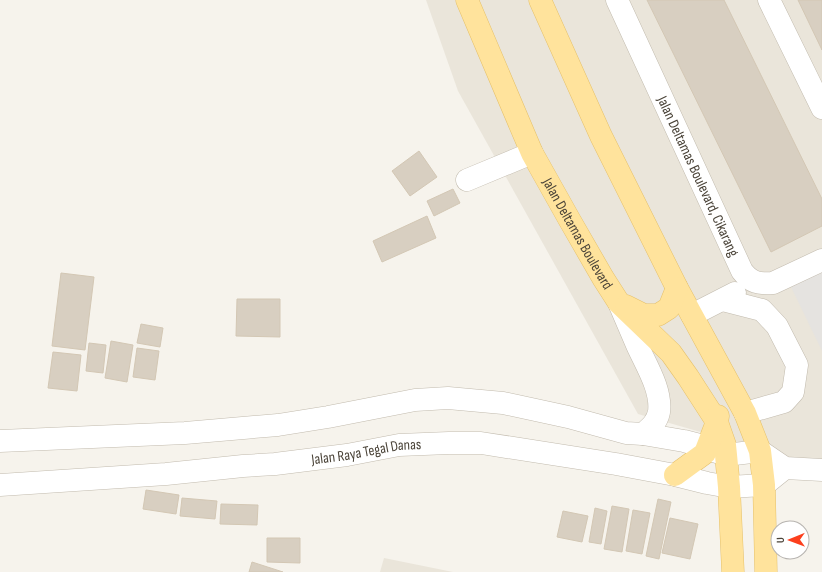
<svg xmlns="http://www.w3.org/2000/svg" width="822" height="572" viewBox="0 0 822 572" font-family="'Sofia Sans Condensed',sans-serif">
	<rect width="100%" height="100%" fill="#f6f3ec"/>
	<g fill="#eae5da">
		<polygon points="426,0 822,0 822,467 638,414 458,91"/>
		<polygon points="384,558 453,572 380,572"/>
	</g>
	<polygon fill="#e5e3e0" points="822,271 822,351 791,287"/>
	<g fill="#d8cfc1" stroke="#d3c7b4">
		<polygon points="647,0 724,0 822,199 822,226 771,252"/>
		<polygon points="798,0 822,0 822,50"/>
		<polygon points="419,151 437,177 410,196 392,171"/>
		<polygon points="453,189 460,203 434,216 427,201"/>
		<polygon points="427,216 436,238 382,262 373,241"/>
		<polygon points="61,273 94,277 85,350 52,346"/>
		<polygon points="237,299 280,299 280,337 236,336"/>
		<polygon points="141,324 163,328 160,347 137,343"/>
		<polygon points="111,341 133,345 127,382 105,378"/>
		<polygon points="89,343 106,345 103,373 86,371"/>
		<polygon points="137,348 159,351 155,380 133,377"/>
		<polygon points="53,352 81,355 77,391 48,388"/>
		<polygon points="146,490 179,495 176,514 143,509"/>
		<polygon points="182,498 217,501 215,519 180,516"/>
		<polygon points="658,499 671,502 659,559 646,556"/>
		<polygon points="221,504 258,505 257,525 220,524"/>
		<polygon points="612,506 629,509 622,552 604,549"/>
		<polygon points="595,508 607,511 601,544 589,542"/>
		<polygon points="633,510 650,513 642,554 626,551"/>
		<polygon points="563,511 588,516 582,542 557,537"/>
		<polygon points="670,518 698,524 690,559 662,553"/>
		<polygon points="267,538 300,538 300,563 267,562"/>
		<polygon points="252,562 283,572 249,572"/>
	</g>
	<g fill="none" stroke-linecap="round" stroke-linejoin="round">
		<defs>
			<g id="minor">
				<path id="s1" d="M617,0L742,271C751,283 759,284 773,283L822,260"/>
				<polyline points="769,0 822,108"/>
				<polyline points="467,180 532,153"/>
				<polyline points="723,300 762,310 777,326 797,365 793,392 784,402 745,413"/>
				<polyline points="692,315 735,293"/>
				<polyline points="643,434 684,441 707,447 714,451 726,455 760,451 785,468 822,470"/>
				<path d="M0,441L185,433L278,425L328,417L415,400L448,398L503,403L568,417L626,433L643,434C651,427 657,422 659,412C662,390 646,365 637,345C631,331 625,317 619,303"/>
				<path id="s2" d="M0,485L166,474L243,466L275,464L347,455L399,445L449,443H481L616,464L675,475L707,483L729,487L764,485L785,468"/>
			</g>
			<g id="major">
				<path id="s3" d="M467,0L532,153L569,219L603,278L619,303L671,353L688,377L717,422L725,445L726,455L729,487L733,572"/>
				<polyline points="540,0 601,136 677,288 745,413 760,451 764,485 766,572"/>
				<polyline points="626,306 644,315 658,315 669,308 677,288"/>
				<polyline points="675,475 705,453 717,422 718,416"/>
			</g>
		</defs>
		<use href="#minor" stroke="#c2bbae" stroke-width="23"/>
		<use href="#major" stroke="#e6c16a" stroke-width="23"/>
		<use href="#minor" stroke="#fff" stroke-width="22"/>
		<use href="#major" stroke="#ffe39c" stroke-width="22"/>
	</g>
	<g text-anchor="middle" stroke-width="3.5" stroke-linejoin="round" paint-order="stroke">
		<g font-size="15" fill="#4b4439" stroke="#fff">
			<text dy="5" stroke="none"><textPath href="#s1" startOffset="194">Jalan Deltamas Boulevard, Cikarang</textPath></text>
			<text dy="5" stroke="none"><textPath href="#s3" startOffset="259">Jalan Deltamas Boulevard</textPath></text>
			<text dy="5" stroke="none"><textPath href="#s2" startOffset="368">Jalan Raya Tegal Danas</textPath></text>
		</g>
	</g>
	<g transform="translate(790 540) rotate(269)"><circle r="19" fill="#ffffff" stroke="#b7b4b0"/>
	<path d="M0-3L7 15L0 10L-7 15Z" fill="#fc3f1d"/>
	<text y="-6" font-size="11" font-weight="bold" text-anchor="middle" fill="#4b4439">U</text>
	</g>
</svg>
